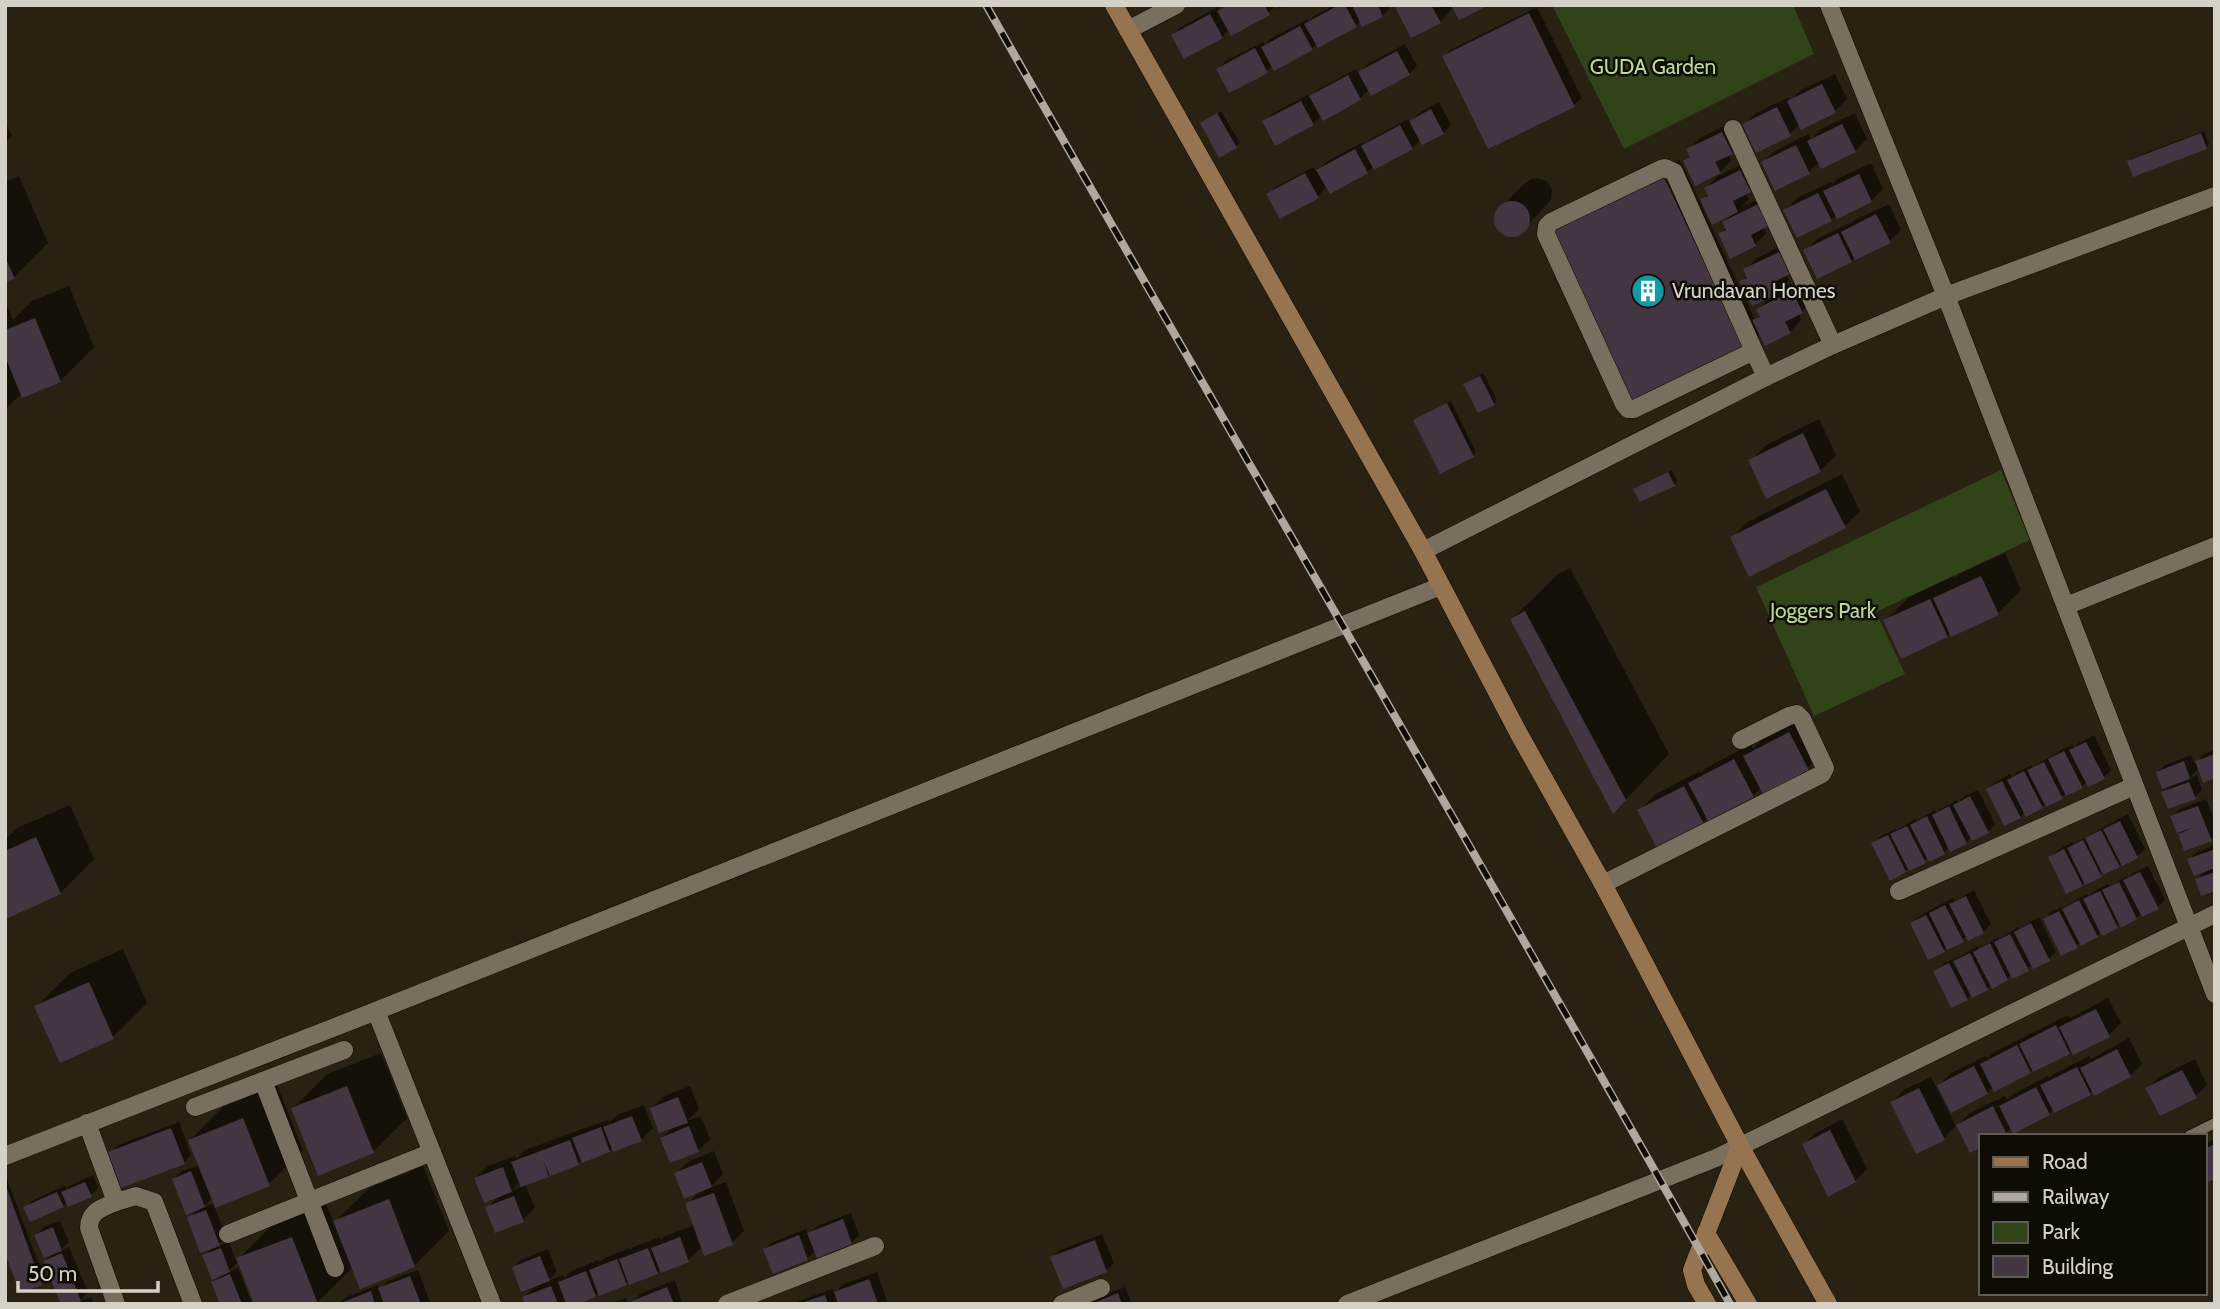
<svg xmlns="http://www.w3.org/2000/svg" width="2220" height="1309" viewBox="0 0 2220 1309" font-family="Cabin,sans-serif">
	<rect width="100%" height="100%" fill="#292112"/>
	<g fill="#304319">
		<polygon points="1552,5 1793,5 1814,54 1624,149"/>
		<polygon points="2001,470 2030,540 1876,612 1905,674 1814,716 1756,587"/>
	</g>
	<g fill="#0007" fill-rule="evenodd">
		<polygon points="1226,5 1286,5 1278,9 1276,5 1268,13 1229,30 1222,37 1173,35 1181,27 1218,7 1220,11"/>
		<polygon points="1335,5 1389,5 1390,8 1382,16 1361,20 1356,26 1317,43 1312,49 1273,65 1267,71 1218,69 1226,61 1263,42 1265,45 1270,39 1308,19 1309,22 1314,16"/>
		<polygon points="1396,5 1486,5 1454,7 1440,22"/>
		<polygon points="1537,7 1582,98 1574,105 1444,56 1452,49"/>
		<polygon points="1405,44 1417,66 1409,74 1369,89 1360,98 1323,118 1322,115 1313,124 1264,122 1272,114 1309,94 1311,97 1319,89 1356,69 1359,73 1368,64"/>
		<polygon points="1835,74 1847,99 1835,111 1802,128 1800,124 1790,134 1744,125 1756,113 1789,97 1791,100 1801,90"/>
		<polygon points="1439,102 1451,125 1443,133 1421,139 1412,148 1374,166 1367,172 1327,186 1318,196 1268,194 1276,187 1313,167 1316,172 1326,162 1363,142 1365,145 1371,139 1408,119 1410,122 1419,113"/>
		<polygon points="1221,111 1240,143 1220,156 1202,123"/>
		<polygon points="1855,113 1867,139 1855,151 1822,167 1820,162 1809,172 1763,162 1775,151 1808,134 1811,140 1821,129"/>
		<polygon points="5,121 12,136 5,143"/>
		<polygon points="1734,121 1744,141 1729,154 1731,160 1720,172 1685,161 1691,155 1688,150 1700,138"/>
		<polygon points="2204,131 2209,144 2206,148 2129,161 2132,158"/>
		<polygon points="1680,160 1755,320 1761,314 1758,309 1773,295 1741,282 1748,275 1745,270 1757,258 1791,241 1801,261 1786,274 1789,280 1774,295 1804,281 1814,300 1799,314 1801,320 1790,332 1761,333 1745,349 1571,215"/>
		<polygon points="1752,160 1762,179 1746,193 1749,199 1741,207 1770,194 1779,213 1764,227 1767,233 1755,244 1720,234 1726,227 1724,222 1733,213 1702,200 1709,193 1706,188 1718,176"/>
		<polygon points="1871,163 1883,189 1871,201 1838,217 1837,214 1831,220 1785,210 1797,198 1831,182 1832,185 1837,179"/>
		<polygon points="19,176 48,243 14,277 5,281 5,182"/>
		<polygon points="1537,178 1547,181 1552,190 1551,200 1524,229 1515,235 1504,233 1500,230 1495,220 1498,210 1523,185 1532,179"/>
		<polygon points="1889,204 1901,230 1890,241 1856,256 1851,261 1805,251 1817,239 1850,223 1851,224 1855,220"/>
		<polygon points="69,286 94,347 60,381 22,393 5,410 5,303 13,320 32,301"/>
		<polygon points="1483,373 1497,400 1494,404 1465,384"/>
		<polygon points="1451,401 1476,452 1473,456 1415,420"/>
		<polygon points="1819,419 1836,455 1820,471 1750,461 1766,445"/>
		<polygon points="1672,470 1677,481 1674,485 1635,489"/>
		<polygon points="1842,474 1860,511 1844,527 1732,538 1748,522"/>
		<polygon points="2005,553 2021,590 1998,613 1951,632 1947,636 1885,621 1909,597 1954,576 1955,578 1959,574"/>
		<polygon points="1570,568 1669,754 1614,812 1512,619 1557,575"/>
		<polygon points="1806,717 1824,752 1808,768 1764,791 1762,787 1753,796 1708,817 1703,823 1640,810 1656,794 1700,771 1701,773 1706,768 1751,744 1753,749 1761,740"/>
		<polygon points="2094,735 2111,770 2104,777 2087,781 2082,787 2046,803 2042,807 2025,811 2020,817 1988,789 1996,782 2010,774 2012,778 2017,772 2032,765 2033,767 2072,744 2074,748 2079,743"/>
		<polygon points="2215,750 2215,776 2199,768 2188,779 2197,775 2202,790 2195,797 2163,793 2173,783 2158,772 2165,765 2191,755 2195,764 2204,754"/>
		<polygon points="1978,790 1995,824 1988,832 1972,837 1966,842 1951,850 1950,847 1944,852 1929,860 1928,858 1905,871 1873,844 1881,836 1896,829 1897,830 1915,819 1916,821 1935,810 1936,813 1942,808 1957,800 1958,803 1963,797"/>
		<polygon points="2206,799 2215,822 2215,836 2211,839 2185,849 2172,817 2180,809"/>
		<polygon points="70,805 94,859 60,893 7,916 5,912 5,840 17,828"/>
		<polygon points="2128,814 2145,849 2137,856 2082,884 2050,857 2058,850 2072,842 2073,844"/>
		<polygon points="2215,845 2215,889 2197,879 2207,869 2189,860 2197,852"/>
		<polygon points="2148,866 2165,900 2157,908 2142,912 2136,918 2122,925 2120,923 2117,926 2101,931 2096,936 2081,942 2062,954 2045,919 2052,911 2068,905 2087,894 2088,896 2093,892 2108,884 2109,886 2127,876 2128,878 2133,873"/>
		<polygon points="1974,890 1991,924 1983,932 1967,936 1944,950 1912,923 1919,916 1953,898 1955,901"/>
		<polygon points="2039,917 2056,952 2049,959 2012,974 2007,979 1992,984 1987,988 1972,994 1967,999 1935,972 1943,964 1957,957 1958,958 1977,946 1979,949 1998,937 1999,939 2018,927 2019,929"/>
		<polygon points="123,949 147,1003 113,1037 61,1061 36,1007 70,973"/>
		<polygon points="2108,998 2121,1023 2109,1035 2072,1049 2030,1072 1993,1087 1987,1093 1939,1085 1951,1073 1986,1056 1988,1058 1994,1052 2068,1015 2070,1018"/>
		<polygon points="2129,1038 2142,1064 2130,1076 2093,1090 2090,1093 2054,1109 2049,1114 2012,1128 2001,1136 1980,1136 1980,1146 1971,1151 1958,1125 1970,1113 2005,1096 2007,1100 2013,1094 2048,1076 2049,1078 2054,1074 2089,1056 2091,1059"/>
		<polygon points="381,1053 407,1118 373,1152 293,1108 327,1074"/>
		<polygon points="2195,1059 2207,1085 2195,1096 2147,1089 2159,1077"/>
		<polygon points="1931,1077 1956,1126 1944,1138 1892,1102 1904,1090"/>
		<path d="M277,1085L303,1150L269,1184L214,1206L226,1236L216,1247L229,1242L236,1261L272,1225L326,1204L334,1223L369,1188L423,1166L449,1231L415,1265L361,1286L353,1267L317,1303L239,1261L228,1272L238,1268L251,1301L248,1304H222L213,1282L222,1274L204,1256L215,1246L189,1218L199,1208L174,1179L182,1171L200,1165L190,1140L224,1106ZM213,1197L215,1203L202,1208Z"/>
		<polygon points="690,1086 699,1109 687,1121 701,1116 710,1139 698,1151 662,1138 674,1126 652,1108 664,1096"/>
		<path d="M644,1105L653,1128L641,1140L613,1147L609,1151L582,1160L578,1164L525,1184L535,1208L523,1220L487,1208L500,1195L476,1178L488,1166L515,1156L516,1159L525,1150L582,1129L608,1120L609,1123L617,1115ZM520,1182L522,1187L511,1191Z"/>
		<polygon points="1842,1119 1867,1169 1855,1181 1804,1144 1816,1133"/>
		<polygon points="179,1122 191,1155 184,1163 110,1153 118,1145"/>
		<polygon points="2215,1139 2215,1177 2204,1182 2204,1144"/>
		<polygon points="714,1151 723,1174 709,1188 726,1182 744,1231 732,1243 702,1247 688,1261 661,1268 657,1272 599,1292 595,1295 566,1304 527,1304 524,1297 537,1284 514,1267 521,1260 548,1249 557,1272 548,1281 563,1275 564,1278 572,1271 598,1260 599,1262 603,1259 629,1248 630,1251 633,1247 660,1237 661,1240 665,1236 695,1225 687,1204 701,1190 676,1173 688,1162"/>
		<polygon points="5,1174 45,1280 41,1283 21,1291 5,1248"/>
		<polygon points="93,1175 98,1188 91,1195 67,1201 63,1206 25,1208 33,1200 65,1186 67,1189 71,1185"/>
		<polygon points="851,1213 859,1235 851,1243 816,1250 807,1259 765,1249 773,1242 806,1229 808,1234 817,1226"/>
		<polygon points="60,1221 69,1242 59,1251 69,1247 88,1292 78,1302 91,1297 94,1304 74,1304 45,1261 55,1251 36,1235 44,1227"/>
		<polygon points="1102,1234 1114,1263 1106,1271 1052,1257 1060,1250"/>
		<polygon points="418,1270 430,1302 428,1304 339,1304 346,1297 378,1285 380,1289 388,1281"/>
		<polygon points="877,1272 887,1301 885,1304 796,1304 799,1301 832,1289 834,1294 844,1284"/>
		<polygon points="675,1280 682,1304 635,1304 634,1301 641,1293"/>
		<polygon points="1125,1287 1132,1304 1087,1304 1091,1300"/>
		<polygon points="626,1298 629,1304 610,1304"/>
	</g>
	<g fill="#433642">
		<polygon points="1228,5 1264,5 1270,15 1231,36 1217,11"/>
		<polygon points="1339,5 1345,5 1357,27 1318,48 1304,24"/>
		<polygon points="1352,5 1378,5 1383,17 1362,27"/>
		<polygon points="1394,5 1431,5 1441,23 1411,38"/>
		<polygon points="1451,5 1489,5 1459,20"/>
		<polygon points="1529,13 1575,107 1488,149 1442,56"/>
		<polygon points="1210,14 1223,38 1184,59 1171,35"/>
		<polygon points="1300,26 1313,50 1274,71 1261,47"/>
		<polygon points="1255,48 1268,73 1229,93 1216,69"/>
		<polygon points="1397,51 1410,75 1371,96 1358,72"/>
		<polygon points="1348,75 1361,100 1323,121 1309,96"/>
		<polygon points="1822,84 1836,113 1801,130 1787,101"/>
		<polygon points="1301,101 1314,125 1275,146 1262,121"/>
		<polygon points="1777,107 1791,136 1756,153 1742,124"/>
		<polygon points="1431,109 1444,134 1422,145 1409,121"/>
		<polygon points="1217,113 1237,148 1219,158 1200,123"/>
		<polygon points="1842,124 1856,152 1821,169 1807,141"/>
		<polygon points="1400,125 1413,149 1374,170 1361,146"/>
		<polygon points="1722,132 1733,154 1715,162 1721,173 1695,186 1683,161 1690,157 1686,149"/>
		<polygon points="2201,133 2207,149 2133,177 2127,161"/>
		<polygon points="1796,145 1810,174 1775,191 1761,162"/>
		<polygon points="1355,149 1368,173 1330,194 1316,170"/>
		<polygon points="1740,170 1751,192 1733,201 1738,212 1712,225 1700,199 1708,196 1704,188"/>
		<polygon points="1305,173 1319,198 1280,219 1266,194"/>
		<polygon points="1859,174 1872,202 1837,219 1823,191"/>
		<polygon points="1663,175 1746,351 1628,404 1552,231"/>
		<polygon points="1818,193 1832,221 1797,238 1783,210"/>
		<circle cx="1512" cy="219" r="18"/>
		<polygon points="1758,204 1768,226 1751,235 1756,246 1730,259 1718,233 1726,230 1722,222"/>
		<polygon points="1876,214 1891,243 1855,260 1841,232"/>
		<polygon points="1838,233 1852,262 1817,279 1803,250"/>
		<polygon points="1779,252 1790,274 1772,283 1778,294 1752,306 1739,281 1747,278 1743,269"/>
		<polygon points="5,257 15,279 5,282"/>
		<polygon points="1792,291 1803,313 1785,322 1791,333 1765,346 1752,320 1760,317 1756,309"/>
		<polygon points="35,318 61,382 22,398 5,356 5,330"/>
		<polygon points="1480,376 1495,405 1478,413 1463,384"/>
		<polygon points="1447,403 1474,457 1440,474 1413,420"/>
		<polygon points="1803,433 1821,472 1766,499 1748,460"/>
		<polygon points="1668,472 1675,486 1640,502 1633,489"/>
		<polygon points="1826,489 1846,528 1749,577 1730,537"/>
		<polygon points="1981,576 1999,615 1951,637 1933,598"/>
		<polygon points="1930,599 1948,637 1901,659 1883,620"/>
		<polygon points="1525,611 1626,800 1613,814 1510,619"/>
		<polygon points="1789,732 1809,770 1763,794 1743,756"/>
		<polygon points="2086,742 2105,779 2088,787 2069,750"/>
		<polygon points="2064,751 2083,788 2066,796 2048,759"/>
		<polygon points="2215,754 2215,778 2203,783 2195,761"/>
		<polygon points="1734,759 1754,797 1708,821 1688,783"/>
		<polygon points="2184,761 2190,779 2162,789 2156,772"/>
		<polygon points="2044,762 2063,799 2046,807 2027,770"/>
		<polygon points="2024,771 2043,808 2026,817 2007,780"/>
		<polygon points="2002,781 2021,818 2004,826 1986,789"/>
		<polygon points="2189,782 2196,799 2168,809 2161,792"/>
		<polygon points="1684,786 1704,824 1657,848 1637,810"/>
		<polygon points="1970,796 1989,833 1972,841 1953,805"/>
		<polygon points="1949,806 1967,844 1950,852 1932,815"/>
		<polygon points="2198,806 2212,841 2184,851 2178,834 2195,827 2177,833 2170,816"/>
		<polygon points="1927,816 1945,854 1929,862 1910,825"/>
		<polygon points="2120,821 2138,858 2122,866 2103,829"/>
		<polygon points="1907,826 1926,863 1909,871 1890,834"/>
		<polygon points="2101,830 2120,867 2103,875 2085,838"/>
		<polygon points="1888,835 1906,872 1890,881 1871,843"/>
		<polygon points="36,837 61,894 6,919 5,851"/>
		<polygon points="2083,840 2102,877 2085,885 2067,848"/>
		<polygon points="2064,849 2083,886 2066,894 2048,857"/>
		<polygon points="2215,849 2215,868 2194,876 2187,859"/>
		<polygon points="2140,872 2159,909 2142,917 2123,880"/>
		<polygon points="2215,872 2215,891 2201,896 2195,879"/>
		<polygon points="2119,882 2137,919 2121,928 2102,890"/>
		<polygon points="2100,891 2118,928 2102,936 2083,899"/>
		<polygon points="1966,896 1984,933 1968,941 1949,904"/>
		<polygon points="2079,900 2098,937 2081,946 2062,909"/>
		<polygon points="1945,905 1964,942 1947,950 1929,913"/>
		<polygon points="2059,911 2078,948 2061,956 2043,919"/>
		<polygon points="1926,915 1945,952 1928,960 1910,923"/>
		<polygon points="2031,923 2050,961 2033,969 2014,932"/>
		<polygon points="2010,934 2029,971 2012,979 1994,942"/>
		<polygon points="1990,943 2008,980 1992,989 1973,952"/>
		<polygon points="1970,953 1988,990 1972,998 1953,961"/>
		<polygon points="1949,963 1968,1000 1951,1008 1933,971"/>
		<polygon points="89,982 114,1039 60,1063 34,1006"/>
		<polygon points="2096,1009 2110,1037 2073,1055 2059,1027"/>
		<polygon points="2056,1025 2070,1054 2033,1072 2019,1044"/>
		<polygon points="2017,1045 2031,1073 1994,1092 1980,1064"/>
		<polygon points="2117,1049 2131,1077 2094,1096 2080,1068"/>
		<polygon points="1974,1066 1988,1094 1951,1113 1937,1085"/>
		<polygon points="2077,1067 2091,1095 2054,1113 2040,1085"/>
		<polygon points="2182,1070 2197,1098 2160,1116 2145,1088"/>
		<polygon points="347,1086 374,1153 318,1176 291,1108"/>
		<polygon points="2036,1087 2050,1115 2013,1134 1999,1106"/>
		<polygon points="1919,1088 1945,1140 1916,1154 1890,1102"/>
		<polygon points="678,1097 688,1123 659,1133 650,1108"/>
		<polygon points="1993,1106 2007,1135 1980,1136 1980,1148 1970,1153 1956,1125"/>
		<polygon points="632,1116 642,1141 613,1152 603,1127"/>
		<polygon points="243,1118 270,1186 215,1208 188,1140"/>
		<polygon points="689,1126 699,1152 670,1163 660,1138"/>
		<polygon points="601,1127 610,1152 582,1163 572,1138"/>
		<polygon points="171,1128 185,1164 121,1188 108,1152"/>
		<polygon points="1830,1130 1856,1182 1828,1197 1802,1144"/>
		<polygon points="570,1140 579,1165 550,1176 543,1160 549,1177 521,1187 511,1162"/>
		<polygon points="2213,1145 2215,1148 2215,1179 2204,1184 2204,1149"/>
		<polygon points="702,1162 712,1187 684,1199 674,1173"/>
		<polygon points="503,1167 512,1192 484,1203 474,1178"/>
		<polygon points="191,1171 205,1207 186,1215 172,1179"/>
		<polygon points="85,1182 92,1197 68,1207 61,1192"/>
		<polygon points="6,1186 42,1285 20,1293 5,1253"/>
		<polygon points="57,1192 64,1207 30,1222 23,1207"/>
		<polygon points="714,1193 733,1245 704,1256 685,1203"/>
		<polygon points="514,1196 524,1222 495,1233 485,1207"/>
		<polygon points="389,1199 415,1267 360,1289 333,1221"/>
		<polygon points="206,1210 220,1246 200,1253 187,1217"/>
		<polygon points="843,1219 852,1244 817,1258 807,1233"/>
		<polygon points="53,1227 62,1251 44,1258 34,1235"/>
		<polygon points="799,1235 808,1260 773,1274 763,1249"/>
		<polygon points="292,1237 318,1304 254,1304 236,1258"/>
		<polygon points="680,1237 689,1262 661,1273 651,1248"/>
		<polygon points="1095,1240 1107,1272 1063,1289 1050,1257"/>
		<polygon points="221,1248 230,1272 212,1280 202,1255"/>
		<polygon points="648,1248 658,1274 629,1285 619,1259"/>
		<polygon points="62,1253 81,1301 75,1304 61,1304 43,1261"/>
		<polygon points="540,1256 550,1281 521,1292 512,1267"/>
		<polygon points="617,1259 627,1285 599,1296 589,1270"/>
		<polygon points="586,1271 596,1297 578,1304 566,1304 558,1282"/>
		<polygon points="230,1274 242,1304 220,1304 211,1282"/>
		<polygon points="410,1276 421,1304 384,1304 378,1288"/>
		<polygon points="869,1279 878,1304 838,1304 834,1292"/>
		<polygon points="551,1286 558,1304 525,1304 522,1297"/>
		<polygon points="667,1287 674,1304 633,1304 632,1301"/>
		<polygon points="371,1291 375,1304 338,1304"/>
		<polygon points="1118,1293 1122,1304 1091,1304"/>
		<polygon points="825,1295 828,1304 801,1304 801,1303"/>
	</g>
	<g fill="none" stroke-linecap="round" stroke-linejoin="round">
		<defs>
			<polyline id="lane" points="2189,1136 2215,1123"/>
			<g id="street">
				<polyline points="1829,5 1946,296 2215,196"/>
				<polyline points="1128,30 1176,5"/>
				<polyline points="1733,129 1833,345"/>
				<polyline points="1754,351 1634,409 1628,409 1624,404 1546,234 1547,226 1551,222 1661,169 1665,168 1674,172 1754,351 1766,377"/>
				<polyline points="1423,551 1766,377 1833,345 1946,296 2215,994"/>
				<polyline points="2066,606 2215,546"/>
				<polyline points="1603,884 1822,774 1825,768 1802,719 1797,714 1789,716 1741,740"/>
				<polyline points="1899,891 2134,786"/>
				<polyline points="376,1011 492,1304"/>
				<polyline points="263,1081 335,1268"/>
				<polyline points="195,1107 344,1050"/>
				<path d="M87,1123L116,1202C102,1208 89,1211 89,1228L116,1304"/>
				<polyline points="5,1156 376,1011 1441,586"/>
				<polyline points="116,1202 136,1196 154,1202 193,1304"/>
				<polyline points="228,1234 432,1152"/>
				<polyline points="727,1304 875,1246"/>
				<polyline points="1062,1304 1101,1288"/>
				<polyline points="1347,1304 1716,1158 2215,914"/>
			</g>
			<g id="secondary">
				<polyline points="1114,5 1423,551 1519,734 1603,884 1740,1146 1828,1304"/>
				<polyline points="1706,1233 1748,1304"/>
				<polyline points="1707,1304 1696,1285 1692,1270 1740,1146"/>
			</g>
		</defs>
		<use href="#lane" stroke="#120a01" stroke-width="12"/>
		<use href="#street" stroke="#120a01" stroke-width="19"/>
		<use href="#secondary" stroke="#120a01" stroke-width="19"/>
		<use href="#lane" stroke="#796f5e" stroke-width="10"/>
		<use href="#street" stroke="#796f5e" stroke-width="18"/>
		<use href="#secondary" stroke="#967450" stroke-width="18"/>
		<defs>
			<path id="rail" d="M986,5C1233,439 1486,869 1730,1304"/>
		</defs>
		<use href="#rail" stroke="#aea89d" stroke-width="8"/>
		<use href="#rail" stroke="#0f0b05" stroke-width="5" stroke-dasharray="16" stroke-linecap="butt"/>
	</g>
	<defs>
		<symbol id="building-disc" viewBox="-11 -11 22 22"><circle r="9.5" fill="#0f9aa8" stroke="#0f0b05"/><path d="M-4-6H4V6H1V3H-1V6H-4ZM-2.5-4.3h1.7v1.8h-1.7ZM.8-4.3h1.7v1.8H.8ZM-2.5-1h1.7V.8h-1.7ZM.8-1h1.7V.8H.8Z" fill="#fff"/></symbol>
	</defs>
	<g fill-rule="evenodd">
		<use href="#building-disc" x="1629" y="272" width="38" height="38"/>
	</g>
	<g text-anchor="middle" stroke-width="5" stroke-linejoin="round" paint-order="stroke">
		<g font-size="21" fill="#b9dd93" stroke="#0f0b05">
			<text x="1653" y="74">GUDA Garden</text>
			<text x="1823" y="618">Joggers Park</text>
		</g>
		<g font-size="21" fill="#d6d1c7" stroke="#0f0b05" text-anchor="start">
			<text x="1672" y="298">Vrundavan Homes</text>
		</g>
	</g>
	<rect width="2220" height="1309" fill="none" stroke="#d6d1c7" stroke-width="14"/>
	<rect x="1979" y="1134" width="228" height="161" fill="#0f0b05" stroke="#5f5a53" stroke-width="2"/>
	<rect x="1993" y="1157" width="35" height="10" fill="#967450" stroke="#5f5a53" stroke-width="2"/>
	<text x="2042" y="1169" font-size="21" fill="#d6d1c7">Road</text>
	<rect x="1993" y="1192" width="35" height="10" fill="#aea89d" stroke="#5f5a53" stroke-width="2"/>
	<text x="2042" y="1204" font-size="21" fill="#d6d1c7">Railway</text>
	<rect x="1993" y="1222" width="35" height="21" fill="#304319" stroke="#5f5a53" stroke-width="2"/>
	<text x="2042" y="1239" font-size="21" fill="#d6d1c7">Park</text>
	<rect x="1993" y="1256" width="35" height="21" fill="#433642" stroke="#5f5a53" stroke-width="2"/>
	<text x="2042" y="1274" font-size="21" fill="#d6d1c7">Building</text>
	<path d="M18 1281v10h140v-10" fill="none" stroke="#d6d1c7" stroke-width="3.5"/>
	<text x="28" y="1281" font-size="21" fill="#d6d1c7" stroke="#0f0b05" stroke-width="5" paint-order="stroke">50 m</text>
</svg>
